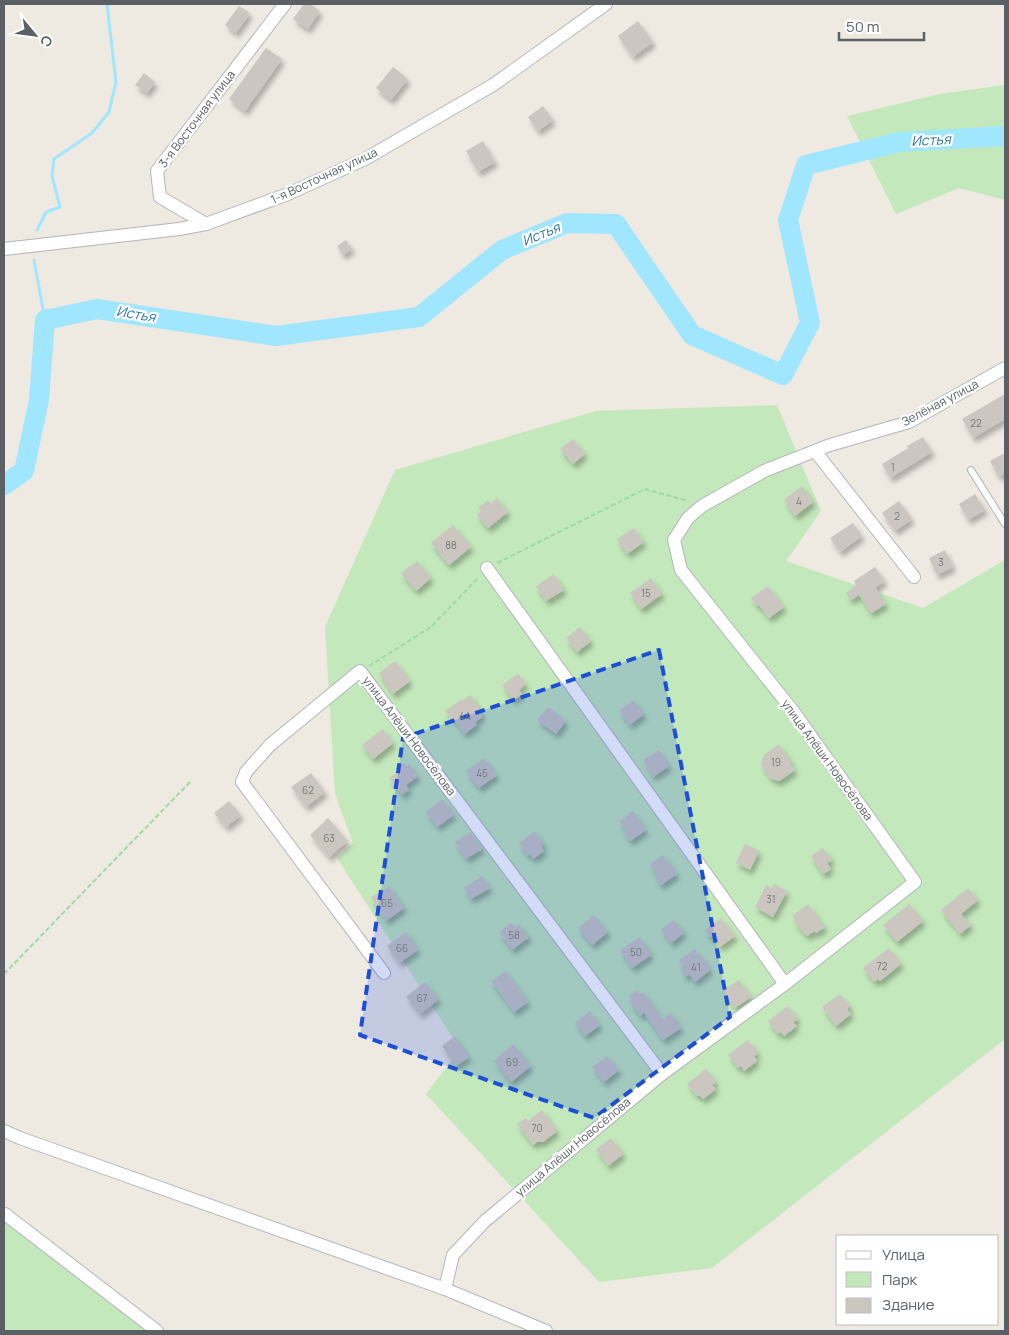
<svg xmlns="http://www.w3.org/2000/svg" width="1009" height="1335" viewBox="0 0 1009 1335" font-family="Manrope,sans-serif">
	<defs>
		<filter id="shadow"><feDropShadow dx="3" dy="5" stdDeviation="2.5" flood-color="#0004"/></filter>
	</defs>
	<rect width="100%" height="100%" fill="#eee9e1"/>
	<g fill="#c3e8bb">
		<polygon points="1005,85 1005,200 959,188 896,214 847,116 940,94"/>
		<polygon points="777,405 821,511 786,561 923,608 1005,560 1005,1039 712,1268 599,1282 426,1094 460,1049 337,858 353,843 335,794 325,627 395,470 596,411"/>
		<polygon points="6,1210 163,1331 4,1331 4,1213"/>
	</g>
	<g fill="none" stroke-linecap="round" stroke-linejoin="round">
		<g stroke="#a0e6ff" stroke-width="3">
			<polyline points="37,230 46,212 60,207 52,176 54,159 92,133 109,112 116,82 107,4"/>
			<polyline points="34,260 45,320"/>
		</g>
		<polyline stroke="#a0e6ff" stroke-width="20" points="4,485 24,471 39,400 45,320 97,309 276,336 419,317 502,250 567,223 616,224 692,335 783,375 810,323 788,220 806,165 899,142 1005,136"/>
	</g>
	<g fill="#cbc6c0" filter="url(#shadow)">
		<polygon points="304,4 310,4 320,11 308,29 293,19"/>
		<polygon points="239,6 250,13 236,33 225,25"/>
		<polygon points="638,21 653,42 633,57 618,36"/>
		<polygon points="266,48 282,59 245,111 229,99"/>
		<polygon points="393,67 408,79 391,100 376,88"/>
		<polygon points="144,73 155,82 147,93 135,85"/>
		<polygon points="543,106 553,120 538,131 528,117"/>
		<polygon points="483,141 495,162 478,172 466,151"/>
		<polygon points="346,240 352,249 343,255 337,246"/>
		<polygon points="1005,394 1005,419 973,438 962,419"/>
		<polygon points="923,437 932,452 890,478 882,464 908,448 907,446"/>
		<polygon points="573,439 585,454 573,464 560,449"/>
		<polygon points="1005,453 1005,473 999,477 990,461"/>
		<polygon points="802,486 813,502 795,516 784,500"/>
		<polygon points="975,494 985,510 968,520 959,504"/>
		<polygon points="497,498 508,512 488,528 477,515 481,511 478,508 488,500 491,503"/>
		<polygon points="899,501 912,519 895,531 882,513"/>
		<polygon points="853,523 862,536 840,552 830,538"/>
		<polygon points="453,525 471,547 449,565 431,543"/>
		<polygon points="634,528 644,542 627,554 617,539"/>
		<polygon points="945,550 953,567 937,575 929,558"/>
		<polygon points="417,561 431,578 416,591 401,573"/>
		<polygon points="875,567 885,581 875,588 886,604 871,613 859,595 851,600 846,593 856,585 854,581"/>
		<polygon points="554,574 564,590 546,601 536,586"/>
		<polygon points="651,578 662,594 641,609 630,593"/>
		<polygon points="768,586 784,607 769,618 759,605 757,606 751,598"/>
		<polygon points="580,627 591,641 577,652 566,638"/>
		<polygon points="395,661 410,681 393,694 379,673"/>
		<polygon points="518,674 526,684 519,690 522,694 513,700 502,685"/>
		<polygon points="471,695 482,714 481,718 475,722 477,725 464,734 453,718 451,719 445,711 460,700 461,701"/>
		<polygon points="633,700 644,714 630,725 619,711"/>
		<polygon points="548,707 566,721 556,734 537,720"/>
		<polygon points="383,729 393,743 373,759 362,745"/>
		<polygon points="779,744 791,762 790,763 795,770 779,781 770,778 761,764 764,755"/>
		<polygon points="659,750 669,766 653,777 643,760"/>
		<polygon points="484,758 497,775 479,788 466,771"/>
		<polygon points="404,763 406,766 409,764 418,776 406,785 409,790 402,795 389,778 398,772 396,769"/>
		<polygon points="311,773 325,792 306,807 291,787"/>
		<polygon points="442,799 454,815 437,827 426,812"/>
		<polygon points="229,801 241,815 226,827 214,813"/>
		<polygon points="633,811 646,830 630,841 624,833 626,831 619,821"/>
		<polygon points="328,818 348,841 329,857 310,835"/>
		<polygon points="535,831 544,844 541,846 544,851 533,859 530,854 528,856 519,843"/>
		<polygon points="471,832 482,849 466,859 455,842"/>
		<polygon points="745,844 759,851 750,870 736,863"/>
		<polygon points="823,848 832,860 827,863 831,869 823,874 811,856"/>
		<polygon points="663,855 677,874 661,885 655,877 657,875 650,864"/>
		<polygon points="482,876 490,888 471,899 464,888"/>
		<polygon points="774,884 787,891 773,917 755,907 766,885 772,888"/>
		<polygon points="389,886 404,908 386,921 371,898"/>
		<polygon points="968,888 978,900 961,914 971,925 960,934 941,910"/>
		<polygon points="808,904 825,927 816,933 815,931 807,936 795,923 797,922 792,916"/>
		<polygon points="909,904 923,921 897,942 883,925"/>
		<polygon points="594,915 608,932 592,945 578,928"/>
		<polygon points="721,918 735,936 720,947 713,937 710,937 705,930"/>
		<polygon points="674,920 684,933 671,943 661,929"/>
		<polygon points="512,923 515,927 519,924 529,937 512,950 499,932"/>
		<polygon points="406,932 418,950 399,963 387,946"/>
		<polygon points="640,937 651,955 632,968 620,950"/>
		<polygon points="889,948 901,964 880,981 878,979 874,982 863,968"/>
		<polygon points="695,949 700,957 702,956 710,970 695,982 689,974 685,977 681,971 685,968 679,960"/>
		<polygon points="506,971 528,1002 514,1012 491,981"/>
		<polygon points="739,980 751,997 735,1008 723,990"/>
		<polygon points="425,982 439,999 420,1014 406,997"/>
		<polygon points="637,990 640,994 643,992 662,1019 671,1013 681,1028 663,1040 644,1013 640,1016 630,1002 632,1000 629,996"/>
		<polygon points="840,994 850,1006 847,1009 851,1014 836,1026 822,1007"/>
		<polygon points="788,1006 798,1019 793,1022 797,1026 784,1036 781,1032 778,1034 768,1021"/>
		<polygon points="589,1011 600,1025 585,1036 575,1023"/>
		<polygon points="455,1036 469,1057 456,1066 442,1046"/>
		<polygon points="748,1040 758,1053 754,1056 757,1061 744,1071 741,1066 738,1068 728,1055"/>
		<polygon points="513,1044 531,1066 511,1082 494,1061"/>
		<polygon points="607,1056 619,1070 604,1082 592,1067"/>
		<polygon points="706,1069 716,1082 712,1085 716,1089 703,1099 699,1095 697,1096 687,1084"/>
		<polygon points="542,1110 557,1131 543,1142 537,1142 533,1145 517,1124 526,1118 528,1121"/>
		<polygon points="611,1138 623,1154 608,1166 596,1149"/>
	</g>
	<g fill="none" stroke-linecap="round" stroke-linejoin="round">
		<defs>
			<polyline id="lane" points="971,470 1005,524"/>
			<g id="street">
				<polyline points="206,224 160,197 157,171 285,4"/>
				<polyline points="4,249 179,229 206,224 288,194 365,159 493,85 606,4"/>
				<polyline points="815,451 914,577"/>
				<polyline points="487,568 785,984"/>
				<polyline points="384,973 242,782 246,772 270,745 360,671 662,1074"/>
				<polyline points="4,1131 20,1138 445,1289 546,1331"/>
				<polyline points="4,1216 5,1214 157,1331"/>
				<polyline points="445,1289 453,1255 485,1221 662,1074 785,984 915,882 793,711 681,570 674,540 688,518 702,506 764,471 830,445 909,422 1005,368"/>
			</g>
		</defs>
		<use href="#lane" stroke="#b2b6ba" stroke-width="8"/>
		<use href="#street" stroke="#b2b6ba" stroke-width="14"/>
		<g stroke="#9ddba3" stroke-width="2" stroke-dasharray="5 2.5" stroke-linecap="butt">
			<polyline points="497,563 645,489 688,501"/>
			<polyline points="369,666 431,627 479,577"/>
			<polyline points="4,974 192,780"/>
		</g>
		<use href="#lane" stroke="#fff" stroke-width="6"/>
		<use href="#street" stroke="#fff" stroke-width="12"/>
	</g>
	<path fill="#1d4ed8" fill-opacity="0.2" stroke="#1d4ed8" stroke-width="4" stroke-dasharray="10 6" stroke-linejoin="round" d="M659,650L730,1017L594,1118L360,1035L403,738Z"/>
	<g text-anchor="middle" stroke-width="4.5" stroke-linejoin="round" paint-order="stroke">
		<g font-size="10" fill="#767a7b">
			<text x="976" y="427">22</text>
			<text x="893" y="471">1</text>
			<text x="799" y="505">4</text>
			<text x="897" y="520">2</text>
			<text x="451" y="549">88</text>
			<text x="941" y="566">3</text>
			<text x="646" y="597">15</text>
			<text x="465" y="720">44</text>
			<text x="776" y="766">19</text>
			<text x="482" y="777">45</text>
			<text x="308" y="794">62</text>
			<text x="329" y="842">63</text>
			<text x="771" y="903">31</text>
			<text x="387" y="907">65</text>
			<text x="514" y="939">58</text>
			<text x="402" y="952">66</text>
			<text x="636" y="956">50</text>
			<text x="882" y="970">72</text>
			<text x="696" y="971">41</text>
			<text x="422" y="1002">67</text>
			<text x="512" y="1066">69</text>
			<text x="537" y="1132">70</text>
		</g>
		<g font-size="12" fill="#5a6064" stroke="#fff">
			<text transform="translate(197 119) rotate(-53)" y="4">3-я Восточная улица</text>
			<text transform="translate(324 176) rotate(-25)" y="4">1-я Восточная улица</text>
			<text transform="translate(940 403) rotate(-28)" y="4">Зелёная улица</text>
			<text transform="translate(409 736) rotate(53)" y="4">улица Алёши Новосёлова</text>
			<text transform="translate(827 760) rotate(54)" y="4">улица Алёши Новосёлова</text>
			<text transform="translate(573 1147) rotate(-40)" y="4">улица Алёши Новосёлова</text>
		</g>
		<g font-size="14" font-style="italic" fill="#30789d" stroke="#fff">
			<text transform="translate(931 140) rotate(-3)" y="5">Истья</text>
			<text transform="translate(541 234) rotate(-23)" y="5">Истья</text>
			<text transform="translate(136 314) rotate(9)" y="5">Истья</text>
		</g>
	</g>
	<rect width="1009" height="1335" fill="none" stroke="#5a6064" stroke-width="10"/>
	<rect x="836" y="1235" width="162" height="90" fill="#ffffff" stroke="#bdbfc1"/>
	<rect x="846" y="1251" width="25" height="8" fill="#ffffff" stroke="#bdbfc1"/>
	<text x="882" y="1260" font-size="15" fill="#5a6064">Улица</text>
	<rect x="846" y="1272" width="25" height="15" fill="#c3e8bb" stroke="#bdbfc1"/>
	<text x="882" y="1285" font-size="15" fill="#5a6064">Парк</text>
	<rect x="846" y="1298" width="25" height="15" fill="#cbc6c0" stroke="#bdbfc1"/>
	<text x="882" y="1310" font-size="15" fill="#5a6064">Здание</text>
	<g transform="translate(35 35) rotate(119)" stroke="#ffffff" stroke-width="4" paint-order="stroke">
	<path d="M0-4L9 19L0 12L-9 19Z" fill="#5a6064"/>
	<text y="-8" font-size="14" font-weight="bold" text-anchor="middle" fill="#5a6064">С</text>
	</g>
	<path d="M839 32v8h85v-8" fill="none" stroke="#5a6064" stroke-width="2.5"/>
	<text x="846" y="32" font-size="15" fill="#5a6064" stroke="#ffffff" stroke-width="4" paint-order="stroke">50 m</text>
</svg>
